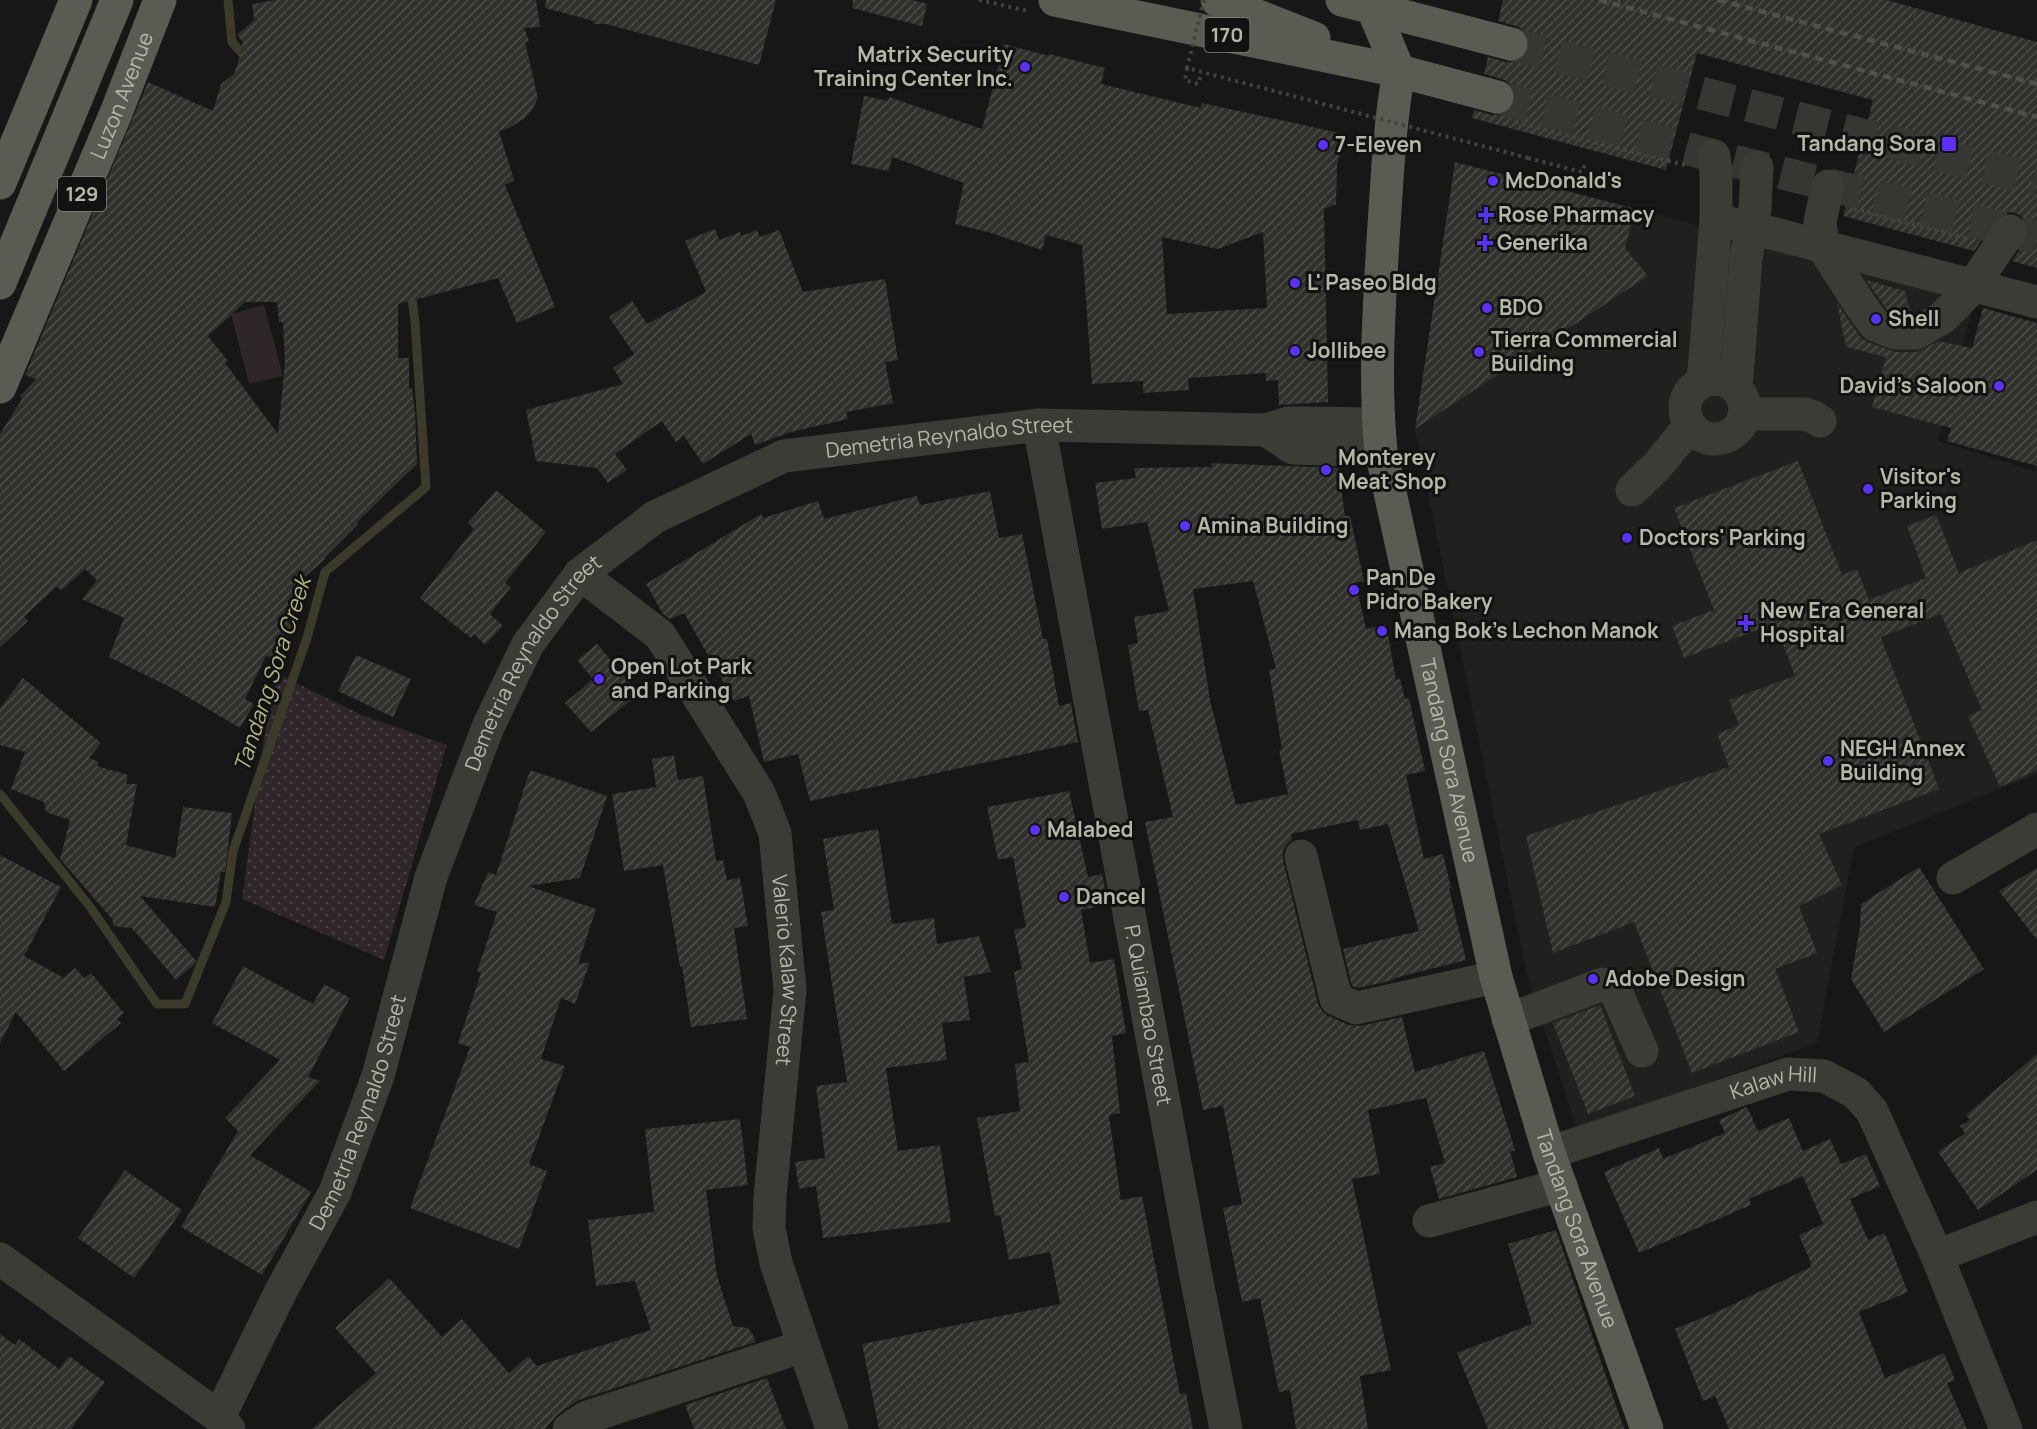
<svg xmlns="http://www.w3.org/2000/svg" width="2037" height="1429" viewBox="0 0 2037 1429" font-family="Manrope,sans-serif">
	<defs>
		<pattern id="grass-dots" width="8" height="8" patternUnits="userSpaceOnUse" patternTransform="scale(1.5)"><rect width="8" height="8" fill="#2f2629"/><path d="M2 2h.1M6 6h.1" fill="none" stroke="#4b4345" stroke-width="1.8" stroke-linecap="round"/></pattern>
		<pattern id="building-hatch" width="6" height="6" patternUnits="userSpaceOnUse" patternTransform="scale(1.5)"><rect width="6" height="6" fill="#30312d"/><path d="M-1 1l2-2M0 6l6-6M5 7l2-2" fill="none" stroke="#4c4d49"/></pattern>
	</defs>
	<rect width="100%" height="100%" fill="#161716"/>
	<polygon fill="#20211f" points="1636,209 1788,250 1976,295 1938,441 2037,472 2037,774 1854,847 1817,1043 1577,1130 1527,975 1415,429 1648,276 1625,248"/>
	<polygon fill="url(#grass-dots)" points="273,672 362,715 447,745 384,960 242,899"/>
	<polygon fill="#2f2629" points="264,305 283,376 249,384 231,314"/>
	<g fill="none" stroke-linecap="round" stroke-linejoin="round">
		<g stroke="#3c3b2b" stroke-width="9">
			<polyline points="228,0 232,42 248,60"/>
			<polyline points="0,794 91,908 157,1004 185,1004 226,902 233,851 307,638 325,572 426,487 415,322 411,291"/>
		</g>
	</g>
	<g fill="url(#building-hatch)" fill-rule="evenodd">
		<path d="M276,0H536L540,27L524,28L529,41L525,42L538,98L532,110L525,118L509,128L499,131L514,180L505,185L555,307L517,323L498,278L398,304V358H409V388L412,389L415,413L417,464L357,522L358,524L324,558L325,559L300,581L301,583L298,586L309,597L293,612L295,613L281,659L266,656L245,699L254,704L240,728L174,689L109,657L124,618L82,599L97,580L85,569L62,590L56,587L24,617L28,621L0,647V434L22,399L20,396L36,379L25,375L148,82L213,111L221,84L234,74L239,59L243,42L237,35L254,20L252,4ZM245,302H277L279,322H283L285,363L278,434L225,363L228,361L208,336Z"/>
		<polygon points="546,0 776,0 759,65 606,24 593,24 594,21 545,8"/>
		<polygon points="853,0 912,0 927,4 922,26 852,8"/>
		<polygon points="1503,0 1887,0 2037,42 2037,268 2012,261 2025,242 2029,232 2027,222 2020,215 2012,212 2002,214 1995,220 1974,251 1843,216 1873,100 1697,53 1666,170 1472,118 1474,110 1492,115 1502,115 1511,110 1515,101 1515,92 1510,83 1502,79 1484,74 1488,57 1506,62 1515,62 1524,58 1529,48 1529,38 1524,30 1516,26 1498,21"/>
		<path d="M1004,44L1049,56V54L1105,68L1101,84L1201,108L1202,103L1344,134L1337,166L1336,204L1324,209L1328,402L1279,405L1278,380L1266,381V373L1188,378L1189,390L1143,393V381L1092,384L1082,245L1046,235L1042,250L991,233L955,224L964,183L892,157L889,171L851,164L864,96L888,101L889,97L982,129ZM1263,232L1267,308L1167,314L1162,237L1218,249Z"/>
		<polygon points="1455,162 1636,209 1625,248 1648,276 1415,429"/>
		<polygon points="715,229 719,240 740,232 741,236 757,230 760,237 779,230 803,292 885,279 898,360 885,362 893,403 846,412 848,419 791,432 755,445 751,434 703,464 684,436 676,442 662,421 615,454 627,470 608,483 597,468 536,461 526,410 623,384 613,368 634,354 609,317 632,301 647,324 706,292 685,241"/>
		<polygon points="1866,280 1905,291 1911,314 1899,314 1887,310"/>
		<polygon points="1837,303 1860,337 1868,342 1895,352 1917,352 1939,341 1972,348 1983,308 2037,323 2037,466 1947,441 1951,428 1872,407 1886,357 1846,347"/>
		<polygon points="1798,461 1842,575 1857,569 1869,600 1926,578 1907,526 1936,515 1959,573 2037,540 2037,770 2000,787 1968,716 1982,710 1941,614 1883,636 1881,638 1939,789 1819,834 1842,885 1799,906 1817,953 1775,969 1799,1032 1692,1073 1634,922 1553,953 1526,836 1729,767 1717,734 1739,725 1729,700 1795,676 1775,623 1684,658 1672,626 1714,610 1674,508"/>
		<path d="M1211,463L1338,468L1345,516H1350L1364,581L1356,583L1366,629L1386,624L1396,680L1400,679L1405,699L1409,698L1425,771L1406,775L1424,859L1443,854L1451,888L1449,889L1466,960L1406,975L1393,979L1394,980L1358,988L1352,986L1343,949L1419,931L1388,824L1360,830L1358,820L1291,834L1292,840L1288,843L1283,850V860L1318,1004L1322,1011L1328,1016L1349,1025L1360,1026L1402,1017L1415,1072L1484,1051L1515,1150L1510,1152L1517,1177L1439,1199L1430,1167L1445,1163L1426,1098L1368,1110L1380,1174L1352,1179L1391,1370L1360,1376L1368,1429H1296L1290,1390L1279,1392L1260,1298L1242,1302L1223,1208L1242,1204L1223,1106L1203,1110L1145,822L1173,817L1148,710L1139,711L1128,645L1138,643L1134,617L1169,611L1147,522L1102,529L1095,483L1136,478L1134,468L1212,467ZM1253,581L1276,669L1269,670L1282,750H1279L1288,794L1236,805L1210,700L1193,589Z"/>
		<polygon points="496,490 546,532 505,583 511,587 490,614 503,626 485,645 474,634 471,638 420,598 474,529 468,523"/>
		<polygon points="990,491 999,538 1022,534 1043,639 1047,639 1059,706 1071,703 1078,742 810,801 798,754 764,762 749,696 734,701 684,613 670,619 663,614 646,584 761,514 763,518 818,501 824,519 917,496 920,505"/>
		<polygon points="597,644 639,694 591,732 565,703 593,679 577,660"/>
		<polygon points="356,655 411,679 393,717 338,691"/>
		<polygon points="23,678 101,743 89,758 99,762 97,766 128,775 126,784 137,784 126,845 175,858 183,807 232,813 225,872 221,872 215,907 140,896 197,962 176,980 132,928 113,926 113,920 60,859 70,820 46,812 44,802 11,789 25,752 0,745 0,708"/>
		<polygon points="674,755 678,780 703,776 716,861 723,860 727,880 740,878 748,926 734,928 747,1019 691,1027 682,966 680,967 663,865 624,871 612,794 656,787 652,759"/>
		<polygon points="530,770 607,796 580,878 528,886 596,909 578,964 590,962 575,1004 561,998 541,1059 565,1066 529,1164 547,1171 519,1249 410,1208 470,1047 458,1043 481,973 477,971 497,912 474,905 488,872 496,875"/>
		<polygon points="1069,791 1088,877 1102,874 1108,905 1081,910 1090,963 1114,959 1126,1033 1112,1036 1120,1113 1109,1115 1121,1200 1142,1196 1180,1394 1186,1393 1193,1429 879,1429 862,1344 1060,1304 1050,1252 1009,1260 1000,1215 995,1216 977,1118 1020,1111 1015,1064 1029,1062 1014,972 1022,969 1014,930 1026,927 1013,857 998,860 987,807"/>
		<polygon points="878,829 892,924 934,918 937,944 979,936 991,972 964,977 970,1020 942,1023 947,1060 886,1068 898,1151 940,1145 951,1222 823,1238 816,1186 799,1189 795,1162 825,1158 816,1086 847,1082 821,912 834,910 823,839"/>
		<polygon points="0,855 61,887 24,956 64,978 75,968 84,978 91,973 124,1013 117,1019 121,1023 64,1071 16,1012 0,1043"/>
		<polygon points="1919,867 1984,969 1884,1032 1851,979 1860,926 1861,904"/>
		<polygon points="2037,868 2037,940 1999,891"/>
		<polygon points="243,966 313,1004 324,984 350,998 308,1077 320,1081 250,1155 311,1192 262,1275 181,1227 238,1131 225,1118 280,1060 212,1023"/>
		<polygon points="1600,1005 1635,1096 1588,1114 1553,1023"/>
		<polygon points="2037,1054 2037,1170 1978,1210 1938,1152 1965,1133 1960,1126 1970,1120 1966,1115"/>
		<polygon points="1747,1107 1758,1131 1789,1118 1803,1151 1830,1139 1841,1164 1866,1154 1880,1186 1850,1199 1868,1240 1885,1233 1908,1292 1859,1312 1885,1378 1944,1353 1955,1380 1947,1383 1967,1429 1729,1429 1715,1396 1703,1401 1675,1329 1719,1311 1811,1267 1810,1263 1811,1263 1799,1235 1823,1224 1803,1176 1749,1199 1751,1205 1639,1253 1604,1172 1659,1148 1663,1159 1725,1133 1719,1120"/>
		<polygon points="740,1119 748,1185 706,1190 717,1276 733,1326 748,1328 755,1338 755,1342 579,1400 558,1414 545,1429 312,1429 376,1373 335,1328 389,1278 442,1337 462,1319 509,1373 528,1356 537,1366 651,1330 635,1281 596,1286 588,1220 654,1212 645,1129"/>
		<polygon points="125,1170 182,1210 134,1278 78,1238"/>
		<polygon points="1556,1230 1624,1429 1488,1429 1457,1353 1532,1324 1508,1244"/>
		<polygon points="0,1334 15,1345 19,1339 59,1369 69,1356 105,1382 71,1429 0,1429"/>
		<polygon points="767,1378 786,1429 694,1429 685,1405"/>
	</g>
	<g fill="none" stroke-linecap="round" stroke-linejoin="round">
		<g stroke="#363733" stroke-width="33" stroke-dasharray="33 16" stroke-linecap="butt">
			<polyline points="1511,44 2037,180"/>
			<polyline points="1497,97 1714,156 2037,237"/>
		</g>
		<g stroke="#42443c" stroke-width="4" stroke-dasharray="3 4.5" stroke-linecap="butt">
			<polyline points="979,0 1028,11"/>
			<polyline points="1187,68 1185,80 1198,84 1201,75"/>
			<polyline points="1515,122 1685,165"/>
			<polyline points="1528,158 1582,172 1586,162"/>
			<polyline points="1854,209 1966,238"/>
		</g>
		<g stroke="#3a3c36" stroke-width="33">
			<polyline points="1828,186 1820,221 1823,247 1861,306 1875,325 1895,333 1916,333 1942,318 1969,291 2010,231"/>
			<polyline points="1716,220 1752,228 2037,302"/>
			<path d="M1701,382C1744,366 1763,426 1722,438C1715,440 1707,439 1700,435C1691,430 1685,419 1685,408C1685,401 1688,393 1694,388C1696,386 1699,385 1701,382C1704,377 1704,365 1705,359L1716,220V173L1714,156"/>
			<polyline points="1736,388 1746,258 1755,209 1757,167"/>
			<polyline points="1745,414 1805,414 1814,417 1820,421"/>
			<path id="s1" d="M1039,425L1195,1271L1226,1429"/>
			<polyline points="1266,430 1293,448 1381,451"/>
			<polyline points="1632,490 1657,466 1690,426"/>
			<path id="s2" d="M580,574L660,635L759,793L775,833L790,990L770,1196L769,1228L776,1263L832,1429"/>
			<polyline points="1301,856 1336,999 1356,1008 1496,977"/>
			<polyline points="1953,878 2037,829"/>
			<polyline points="1508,1020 1603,984 1616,992 1642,1051"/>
			<path id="s3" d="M1549,1153L1788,1074L1824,1076L1856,1093L1872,1111L1937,1256L2006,1429"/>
			<polyline points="1429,1221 1561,1185"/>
			<polyline points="1937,1256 2037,1217"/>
			<polyline points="0,1259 219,1417 229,1429"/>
			<path id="s4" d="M219,1417L281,1291L335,1192L378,1076L431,877L488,727L528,644L580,574L655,517L784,456L1039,425L1266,430L1288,423H1300L1378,424"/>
			<polyline points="569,1429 585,1418 803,1346"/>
		</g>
		<g stroke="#595c52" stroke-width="33">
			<polyline points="1055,0 1399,71 1497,97"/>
			<polyline points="1217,0 1314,38"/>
			<polyline points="1342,0 1511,44"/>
			<polyline points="1369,0 1399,71"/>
			<path id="s5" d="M1399,71C1389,126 1387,184 1383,240C1379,310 1374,380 1381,451L1496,977L1549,1153L1647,1429"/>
			<polyline points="0,183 76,0"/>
			<polyline points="0,283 117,0"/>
			<path id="s6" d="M0,387L116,113L160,0"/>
		</g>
		<g stroke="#4f5249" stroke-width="4.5" stroke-dasharray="8 6" stroke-linecap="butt">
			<polyline points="1599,0 2037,117"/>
			<polyline points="1718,0 2037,84"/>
		</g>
		<polyline stroke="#42443c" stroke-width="4" stroke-dasharray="3 4.5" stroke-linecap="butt" points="1204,0 1187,68 1528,158"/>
	</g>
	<g fill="#5932f3" stroke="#111211" stroke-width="2">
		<circle cx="1025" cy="67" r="6"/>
		<rect x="1941" y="136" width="16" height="16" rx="3"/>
		<circle cx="1323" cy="145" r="6"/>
		<circle cx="1493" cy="181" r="6"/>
		<path d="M1483 206h6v6h6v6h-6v6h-6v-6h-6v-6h6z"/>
		<path d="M1482 234h6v6h6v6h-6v6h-6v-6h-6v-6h6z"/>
		<circle cx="1295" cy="283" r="6"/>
		<circle cx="1487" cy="308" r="6"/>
		<circle cx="1876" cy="319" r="6"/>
		<circle cx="1295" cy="351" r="6"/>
		<circle cx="1479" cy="352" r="6"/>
		<circle cx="1999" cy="386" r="6"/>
		<circle cx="1326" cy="470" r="6"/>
		<circle cx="1868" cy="489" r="6"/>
		<circle cx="1185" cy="526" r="6"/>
		<circle cx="1627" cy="538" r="6"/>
		<circle cx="1354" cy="590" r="6"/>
		<path d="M1743 614h6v6h6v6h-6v6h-6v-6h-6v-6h6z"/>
		<circle cx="1382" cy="631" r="6"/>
		<circle cx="599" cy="679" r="6"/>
		<circle cx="1828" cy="761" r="6"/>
		<circle cx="1035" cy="830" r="6"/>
		<circle cx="1064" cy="897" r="6"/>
		<circle cx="1593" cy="979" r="6"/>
	</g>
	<g text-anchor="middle" stroke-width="6" stroke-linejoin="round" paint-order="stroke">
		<g fill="#111211" stroke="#83867a" stroke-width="1.5">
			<rect x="1204.5" y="18" width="45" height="34" rx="4.5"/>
			<rect x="58" y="177" width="48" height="34" rx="4.5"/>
		</g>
		<g font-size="20" font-weight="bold" fill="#b4b8a7">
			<text x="1227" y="42">170</text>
			<text x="82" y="201">129</text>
		</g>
		<g font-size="21" font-weight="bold" fill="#b4b8a7" stroke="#111211" text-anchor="start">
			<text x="1013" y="62" text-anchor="end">Matrix Security<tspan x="1013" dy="24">Training Center Inc.</tspan></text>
			<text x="1936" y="151" text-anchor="end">Tandang Sora</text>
			<text x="1335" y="152">7-Eleven</text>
			<text x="1505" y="188">McDonald's</text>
			<text x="1498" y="222">Rose Pharmacy</text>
			<text x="1497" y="250">Generika</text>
			<text x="1307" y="290">L' Paseo Bldg</text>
			<text x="1499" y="315">BDO</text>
			<text x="1888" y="326">Shell</text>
			<text x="1491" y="347">Tierra Commercial<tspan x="1491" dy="24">Building</tspan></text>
			<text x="1307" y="358">Jollibee</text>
			<text x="1987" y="393" text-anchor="end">David's Saloon</text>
			<text x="1338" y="465">Monterey<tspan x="1338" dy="24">Meat Shop</tspan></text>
			<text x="1880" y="484">Visitor's<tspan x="1880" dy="24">Parking</tspan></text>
			<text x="1197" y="533">Amina Building</text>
			<text x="1639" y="545">Doctors' Parking</text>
			<text x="1366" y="585">Pan De<tspan x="1366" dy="24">Pidro Bakery</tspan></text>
			<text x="1760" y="618">New Era General<tspan x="1760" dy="24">Hospital</tspan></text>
			<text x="1394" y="638">Mang Bok's Lechon Manok</text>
			<text x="611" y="674">Open Lot Park<tspan x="611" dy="24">and Parking</tspan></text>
			<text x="1840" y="756">NEGH Annex<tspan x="1840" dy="24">Building</tspan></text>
			<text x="1047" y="837">Malabed</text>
			<text x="1076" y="904">Dancel</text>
			<text x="1605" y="986">Adobe Design</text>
		</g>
		<g font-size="21" fill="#b4b8a7" stroke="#111211">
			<text dy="7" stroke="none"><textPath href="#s6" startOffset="316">Luzon Avenue</textPath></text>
			<text dy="7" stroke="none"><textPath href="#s4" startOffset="1326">Demetria Reynaldo Street</textPath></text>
			<text dy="7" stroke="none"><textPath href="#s4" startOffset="822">Demetria Reynaldo Street</textPath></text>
			<text dy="7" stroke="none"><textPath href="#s5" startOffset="698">Tandang Sora Avenue</textPath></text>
			<text dy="7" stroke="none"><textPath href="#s2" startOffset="468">Valerio Kalaw Street</textPath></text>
			<text dy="7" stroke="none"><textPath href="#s1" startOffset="600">P. Quiambao Street</textPath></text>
			<text dy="7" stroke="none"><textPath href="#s3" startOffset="236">Kalaw Hill</textPath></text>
			<text dy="7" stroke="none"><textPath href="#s4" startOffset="336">Demetria Reynaldo Street</textPath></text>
			<text dy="7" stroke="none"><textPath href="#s5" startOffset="1184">Tandang Sora Avenue</textPath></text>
		</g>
		<g font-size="22" font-style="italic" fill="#b3b37e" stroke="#111211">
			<text transform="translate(272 674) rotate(-72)" y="8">Tandang Sora Creek</text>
		</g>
	</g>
</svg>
